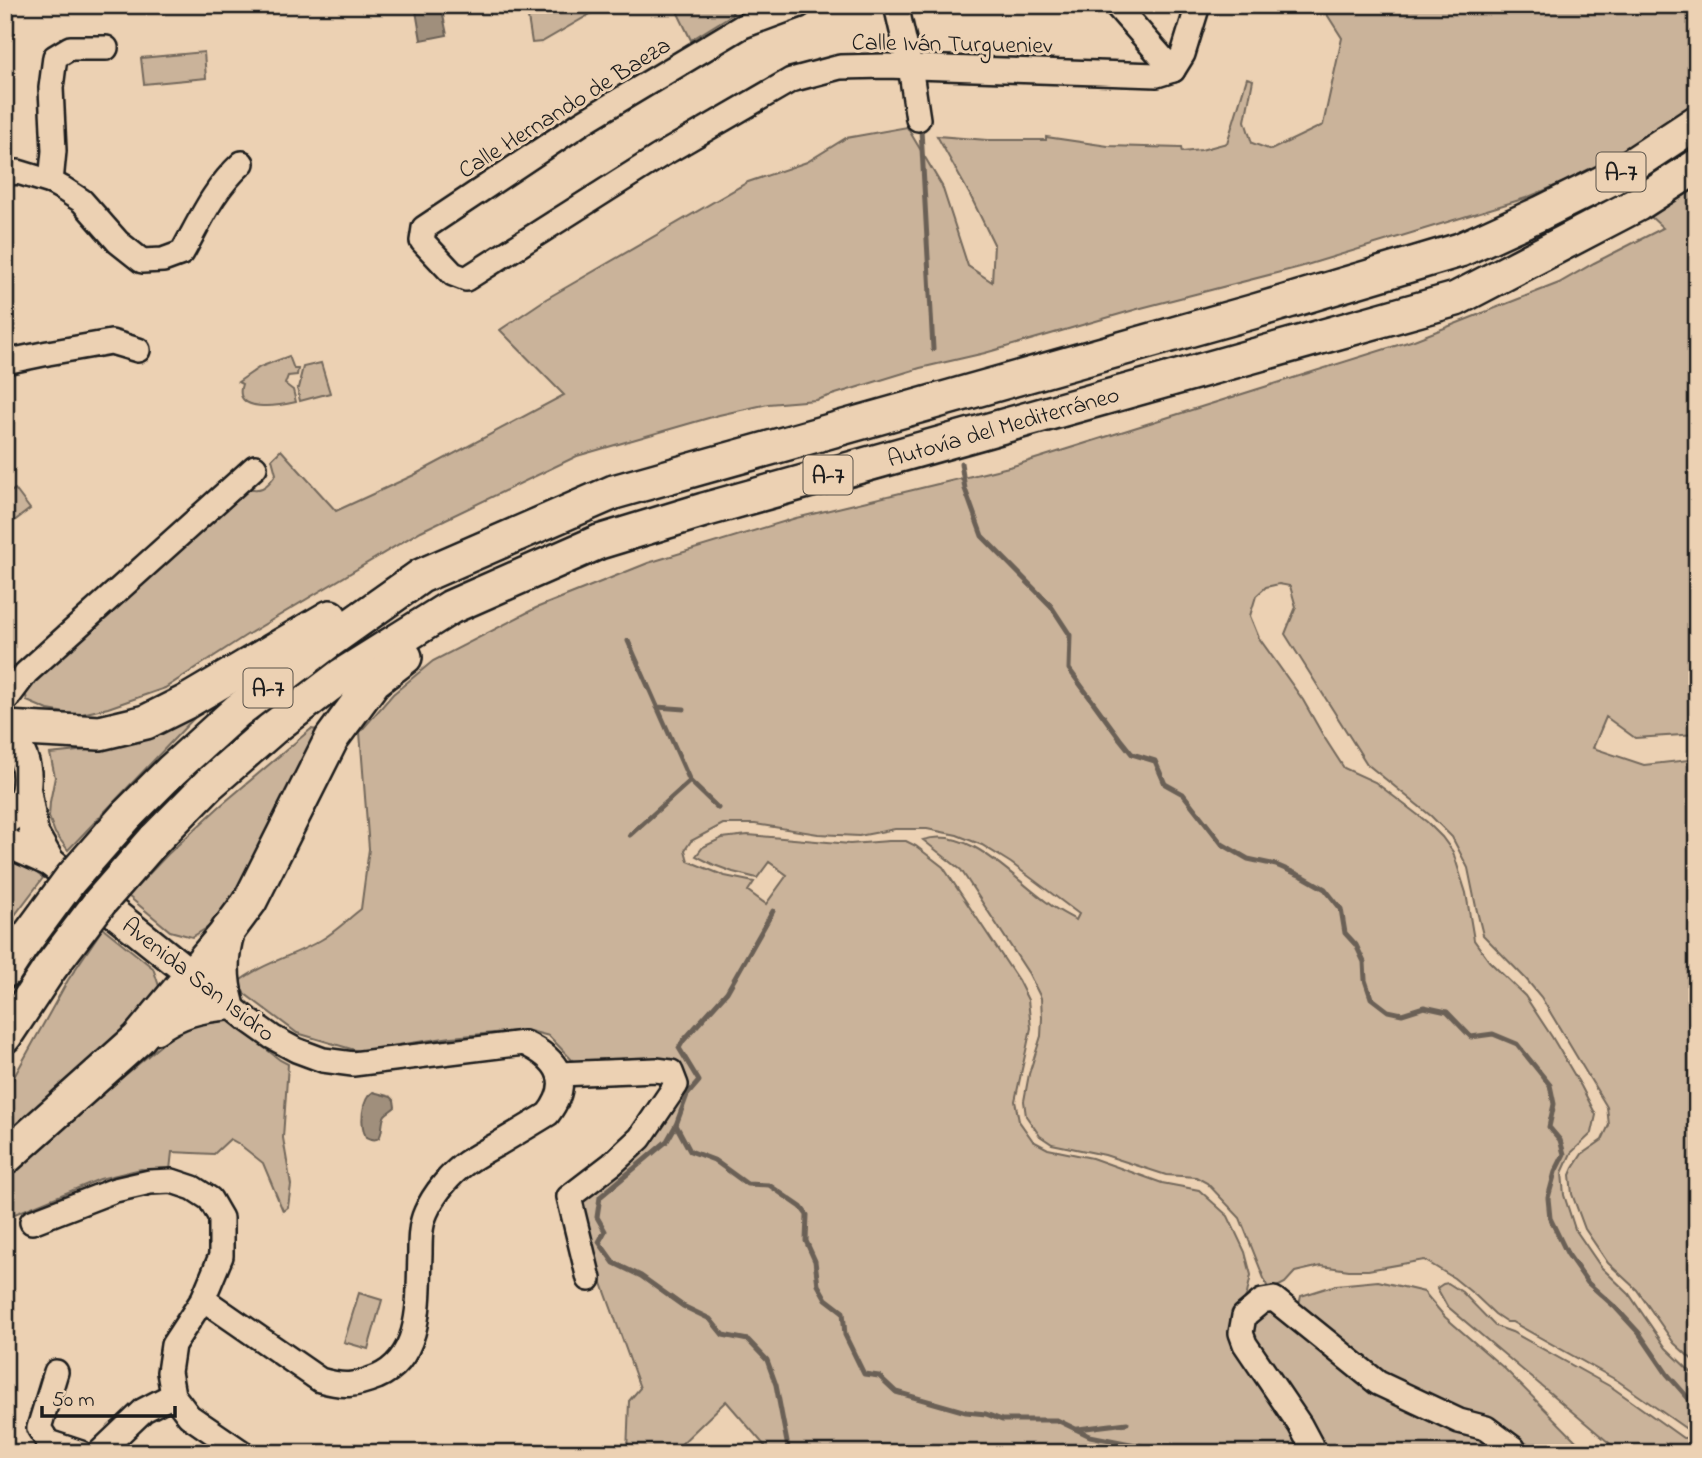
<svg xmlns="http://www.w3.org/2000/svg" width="1702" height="1458" viewBox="0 0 1702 1458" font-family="'Indie Flower',sans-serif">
	<rect width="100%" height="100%" fill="#ecd1b3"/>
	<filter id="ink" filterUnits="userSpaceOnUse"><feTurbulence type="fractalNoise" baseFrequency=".0143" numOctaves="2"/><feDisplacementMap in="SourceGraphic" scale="14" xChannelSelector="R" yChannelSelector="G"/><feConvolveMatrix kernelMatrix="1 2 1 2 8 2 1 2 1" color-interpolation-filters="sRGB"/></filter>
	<g filter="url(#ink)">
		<g fill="#cab39a" stroke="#73685b" stroke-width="2">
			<polygon points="526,5 603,5 604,6 542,42 532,43"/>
			<polygon points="674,5 728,5 733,14 691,40"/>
			<path d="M1321,5H1697V734L1635,738L1606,717L1593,748L1644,765L1697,759V1364L1674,1343L1637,1290L1608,1263L1585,1229L1572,1194L1570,1175L1573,1168L1582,1154L1602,1140L1609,1125L1607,1107L1541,997L1526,979L1483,935L1476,907L1468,868L1452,837L1431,816L1367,764L1285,634L1296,607L1290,586L1279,584L1266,587L1256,596L1250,616L1259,638L1303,700L1324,737L1344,768L1375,782L1427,822L1442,837L1453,852L1466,893L1474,940L1489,961L1525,996L1552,1037L1581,1086L1596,1115L1592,1133L1571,1153L1562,1173L1564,1195L1575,1229L1601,1267L1629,1294L1666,1348L1695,1376L1697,1379V1429L1688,1430L1618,1381L1512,1322H1507L1495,1314L1476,1296L1454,1278L1424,1260L1368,1270H1349L1321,1266L1295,1272L1285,1283L1269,1291L1240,1218L1207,1183L1196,1177L1166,1175L1105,1155L1052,1144L1040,1136L1026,1116L1024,1101L1029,1074L1041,1036L1042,1018L1041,998L1029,974L961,870L923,840C970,825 1013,879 1048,903C1056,910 1067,915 1076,920L1079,914L1011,863L982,845L957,835L927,829H895L859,836L818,834L755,824H723L691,841L685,850L688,861L725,876L754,882L748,891L766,904L787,875L769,862L757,878L733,872L714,865L696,856L703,847L722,838L748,835L850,844L889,841H906L916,846L943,867L1018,980L1028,1000L1031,1028L1015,1101L1019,1121L1033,1141L1048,1149L1092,1158L1162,1183L1199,1190L1228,1216L1245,1252L1251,1275L1247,1294L1238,1314L1310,1453H771L726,1401L672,1453H627L629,1401L640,1388L602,1283L580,1214L582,1197C622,1164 665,1137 684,1086L662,1062L573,1061L549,1036L526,1030L451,1037L358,1051L297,1033L245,994L237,983C262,963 294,956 321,940C335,932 348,919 361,909L369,849L360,732L393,694L433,661L536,608L648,563L796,518L1013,466L1414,340L1559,283L1594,263L1663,228L1598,168L1526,198L1300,267L1141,308L985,353L920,368L816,400L768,404L719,415L577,456L421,531L245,636L165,688L108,708L77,715L48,710L27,701L25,691L28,682L243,487C260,492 266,489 276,474L272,459L281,450L336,511L414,475L564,395L500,330L546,299L748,182L807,162L846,138L907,127L942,186L968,266L992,282L994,244L970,195L937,136L987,140H1046V137L1108,146L1181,148L1182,152L1201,150L1227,143L1247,78L1253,80L1245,121L1252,143L1271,150L1323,125L1342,38Z"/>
			<polygon points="204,52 206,78 144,84 141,58"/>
			<path d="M289,356L294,369H298L297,375L288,376L285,384L293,390L296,402C279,406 232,414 242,384L238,382L260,367Z"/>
			<polygon points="321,363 330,393 300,401 297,388 299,388 301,380 300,379 303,367"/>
			<polygon points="15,489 30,509 5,528 5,496"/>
			<polygon points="197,715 68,850 55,833 49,817 50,802 55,777 50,754 97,749"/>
			<polygon points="311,729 317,730 318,734 238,893 215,923 192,937 170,931 128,896 168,854 219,807"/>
			<polygon points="5,854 15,856 43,878 5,928"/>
			<polygon points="103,928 153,968 160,989 155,1006 5,1138 5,1093 68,980"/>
			<polygon points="225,1017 280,1060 288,1064 283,1138 291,1185 288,1207 283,1211 263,1163 239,1144 230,1139 214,1154 172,1152 170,1170 141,1169 100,1179 5,1218 5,1176 192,1019"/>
			<polygon points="1378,1281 1424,1292 1445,1317 1505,1369 1588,1453 1523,1453 1392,1383 1298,1309 1301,1296 1336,1285"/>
			<polygon points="1448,1283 1462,1292 1495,1326 1512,1332 1613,1388 1683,1438 1697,1437 1697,1453 1621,1453 1447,1306 1437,1288 1443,1284"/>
			<polygon points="359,1293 382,1300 368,1349 344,1342"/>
			<polygon points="1269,1311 1281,1315 1470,1430 1503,1453 1325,1453 1253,1348 1248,1324 1258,1313"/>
		</g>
		<g fill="#a08f7c" stroke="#6b6156" stroke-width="2">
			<polygon points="415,5 441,5 447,35 421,40"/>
			<path d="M373,1092L391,1097L394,1100L395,1107C392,1110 388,1112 385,1115C379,1124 387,1147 366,1137C360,1125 361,1099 373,1092Z"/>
		</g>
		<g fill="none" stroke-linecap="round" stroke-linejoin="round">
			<g stroke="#6b6156" stroke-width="5">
				<polyline points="921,130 933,349"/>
				<polyline points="961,463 965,489 982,536 1051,606 1070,635 1069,669 1120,739 1132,754 1155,761 1165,784 1183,794 1222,844 1248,859 1276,865 1304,877 1325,889 1341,909 1345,933 1356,945 1364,962 1365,980 1371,998 1388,1011 1402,1014 1424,1007 1447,1012 1471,1037 1493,1034 1517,1044 1550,1085 1554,1104 1549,1127 1560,1140 1564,1154 1555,1172 1548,1198 1550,1218 1567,1253 1588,1283 1616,1308 1639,1333 1667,1374 1689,1399"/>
				<polyline points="628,641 690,781 718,808"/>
				<polyline points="657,707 684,709"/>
				<polyline points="630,835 690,781"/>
				<polyline points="773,911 727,992 683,1041 679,1048 699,1081 687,1095 676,1125 667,1141 600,1197 597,1217 605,1231 599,1242 614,1263 641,1276 683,1306 710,1319 723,1335 748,1340 767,1360 776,1385 789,1453"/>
				<polyline points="676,1125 690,1151 714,1160 747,1184 769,1185 801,1207 807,1215 806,1241 815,1261 818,1285 826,1299 843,1312 845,1335 864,1374 879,1376 896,1392 966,1412 986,1414 1002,1420 1057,1420 1090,1436 1156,1449 1165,1453"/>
				<polyline points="1078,1429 1127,1423"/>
			</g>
			<defs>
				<g id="minor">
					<polyline points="800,5 743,26 583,122 424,228 422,241 453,274 466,279 658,157 791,80 840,67 886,66 1157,75 1173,70 1183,54 1198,5"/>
					<polyline points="896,5 910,66 918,119"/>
					<polyline points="1116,5 1173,70"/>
					<path d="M5,174L18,172L51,182L62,188L82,201L118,242L142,261L163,260L182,253C201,219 213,190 242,163"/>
					<polyline points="51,182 54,151 51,88 55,57 70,48 106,48"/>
					<polyline points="5,362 48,353 111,342 138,350"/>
					<polyline points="5,701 26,673 255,467"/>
					<path d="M192,975L248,1020L272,1037L296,1050L323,1060L353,1064L524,1043C558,1059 573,1081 548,1114C532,1124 515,1134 498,1144C487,1150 476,1156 466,1163C450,1174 434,1194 426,1212C420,1225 420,1240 420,1254C418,1295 424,1357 377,1377C354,1386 344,1387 320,1380L203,1299"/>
					<polyline points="559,1074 656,1070 671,1072 676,1085 640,1138 612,1164 569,1197 589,1279"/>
					<polyline points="32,1222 115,1190 150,1182 172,1181 193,1188 210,1199 221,1218 221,1256 203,1299 173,1345 169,1372 173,1395 189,1416 243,1453"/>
					<polyline points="56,1372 39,1428 48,1442 81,1453"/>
					<polyline points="99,1453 144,1410 173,1395"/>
					<polyline points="1315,1453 1300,1425 1245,1344 1241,1333 1244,1316 1262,1301 1274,1299 1378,1383 1459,1421 1486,1428 1513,1448 1516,1453"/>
				</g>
				<g id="major">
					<path d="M5,733C33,756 35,799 5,821"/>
					<polyline points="26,789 34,834 50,862"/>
					<polyline points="5,842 50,862 192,975"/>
				</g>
				<g id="highway">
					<polyline points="5,728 100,733 146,722 186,702 330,617"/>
					<polyline points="127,815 172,770 237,711 325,644 421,576 614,492 1252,312 1460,250 1541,213 1612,178 1697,122"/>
					<polyline points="154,840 209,784 272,729 341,676 451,607 599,542 704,510 1456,299 1638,204 1697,166"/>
					<polyline points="5,971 20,948"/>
					<path d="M155,1027C177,1011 199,1005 227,1003C220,978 220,955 228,930"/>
					<polyline points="5,1036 50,968"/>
					<polyline points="5,1158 138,1039 224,936 250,901 332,738 374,681 405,657"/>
				</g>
			</defs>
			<use href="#minor" stroke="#1c1c1c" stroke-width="28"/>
			<use href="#major" stroke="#1c1c1c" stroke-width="33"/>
			<use href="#highway" stroke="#1c1c1c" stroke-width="38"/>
			<use href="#minor" stroke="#ecd1b3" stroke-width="23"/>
			<use href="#major" stroke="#ecd1b3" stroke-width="28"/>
			<use href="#highway" stroke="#ecd1b3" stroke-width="33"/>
			<defs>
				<g id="highway-bridge">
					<polyline points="20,948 70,880 127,815"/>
					<polyline points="50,968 100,902 154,840"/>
				</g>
			</defs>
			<use href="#highway-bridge" stroke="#1c1c1c" stroke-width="38" stroke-linecap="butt"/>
			<use href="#highway-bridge" stroke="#ecd1b3" stroke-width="33"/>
		</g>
	</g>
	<g text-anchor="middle" stroke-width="6" stroke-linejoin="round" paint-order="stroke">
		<g fill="#ecd1b3" stroke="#5a5249" stroke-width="2">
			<rect x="1596.5" y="152.5" width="49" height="39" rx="5"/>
			<rect x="803.5" y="455.5" width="49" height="39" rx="5"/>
			<rect x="243.5" y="668.5" width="49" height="39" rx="5"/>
		</g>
		<g font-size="23" font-weight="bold" fill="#1c1c1c">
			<text x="1621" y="180">A-7</text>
			<text x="828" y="483">A-7</text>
			<text x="268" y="696">A-7</text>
		</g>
		<g font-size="24" fill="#1c1c1c" stroke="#ecd1b3">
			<text transform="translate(952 43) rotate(1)" y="8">Calle Iván Turgueniev</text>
			<text transform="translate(564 107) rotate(-32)" y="8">Calle Hernando de Baeza</text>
			<text transform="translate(1003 426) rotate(-16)" y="8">Autovía del Mediterráneo</text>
			<text transform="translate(199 979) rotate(38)" y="8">Avenida San Isidro</text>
		</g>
	</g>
	<rect width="1702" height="1458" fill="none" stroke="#ecd1b3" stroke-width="28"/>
	<rect x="14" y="14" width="1674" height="1430" fill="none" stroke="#1c1c1c" stroke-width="2.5" filter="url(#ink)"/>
	<path d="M42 1406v10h133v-10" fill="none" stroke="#1c1c1c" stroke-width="3.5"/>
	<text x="52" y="1406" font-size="21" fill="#1c1c1c" stroke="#ecd1b3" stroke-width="5" paint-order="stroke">50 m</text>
</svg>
